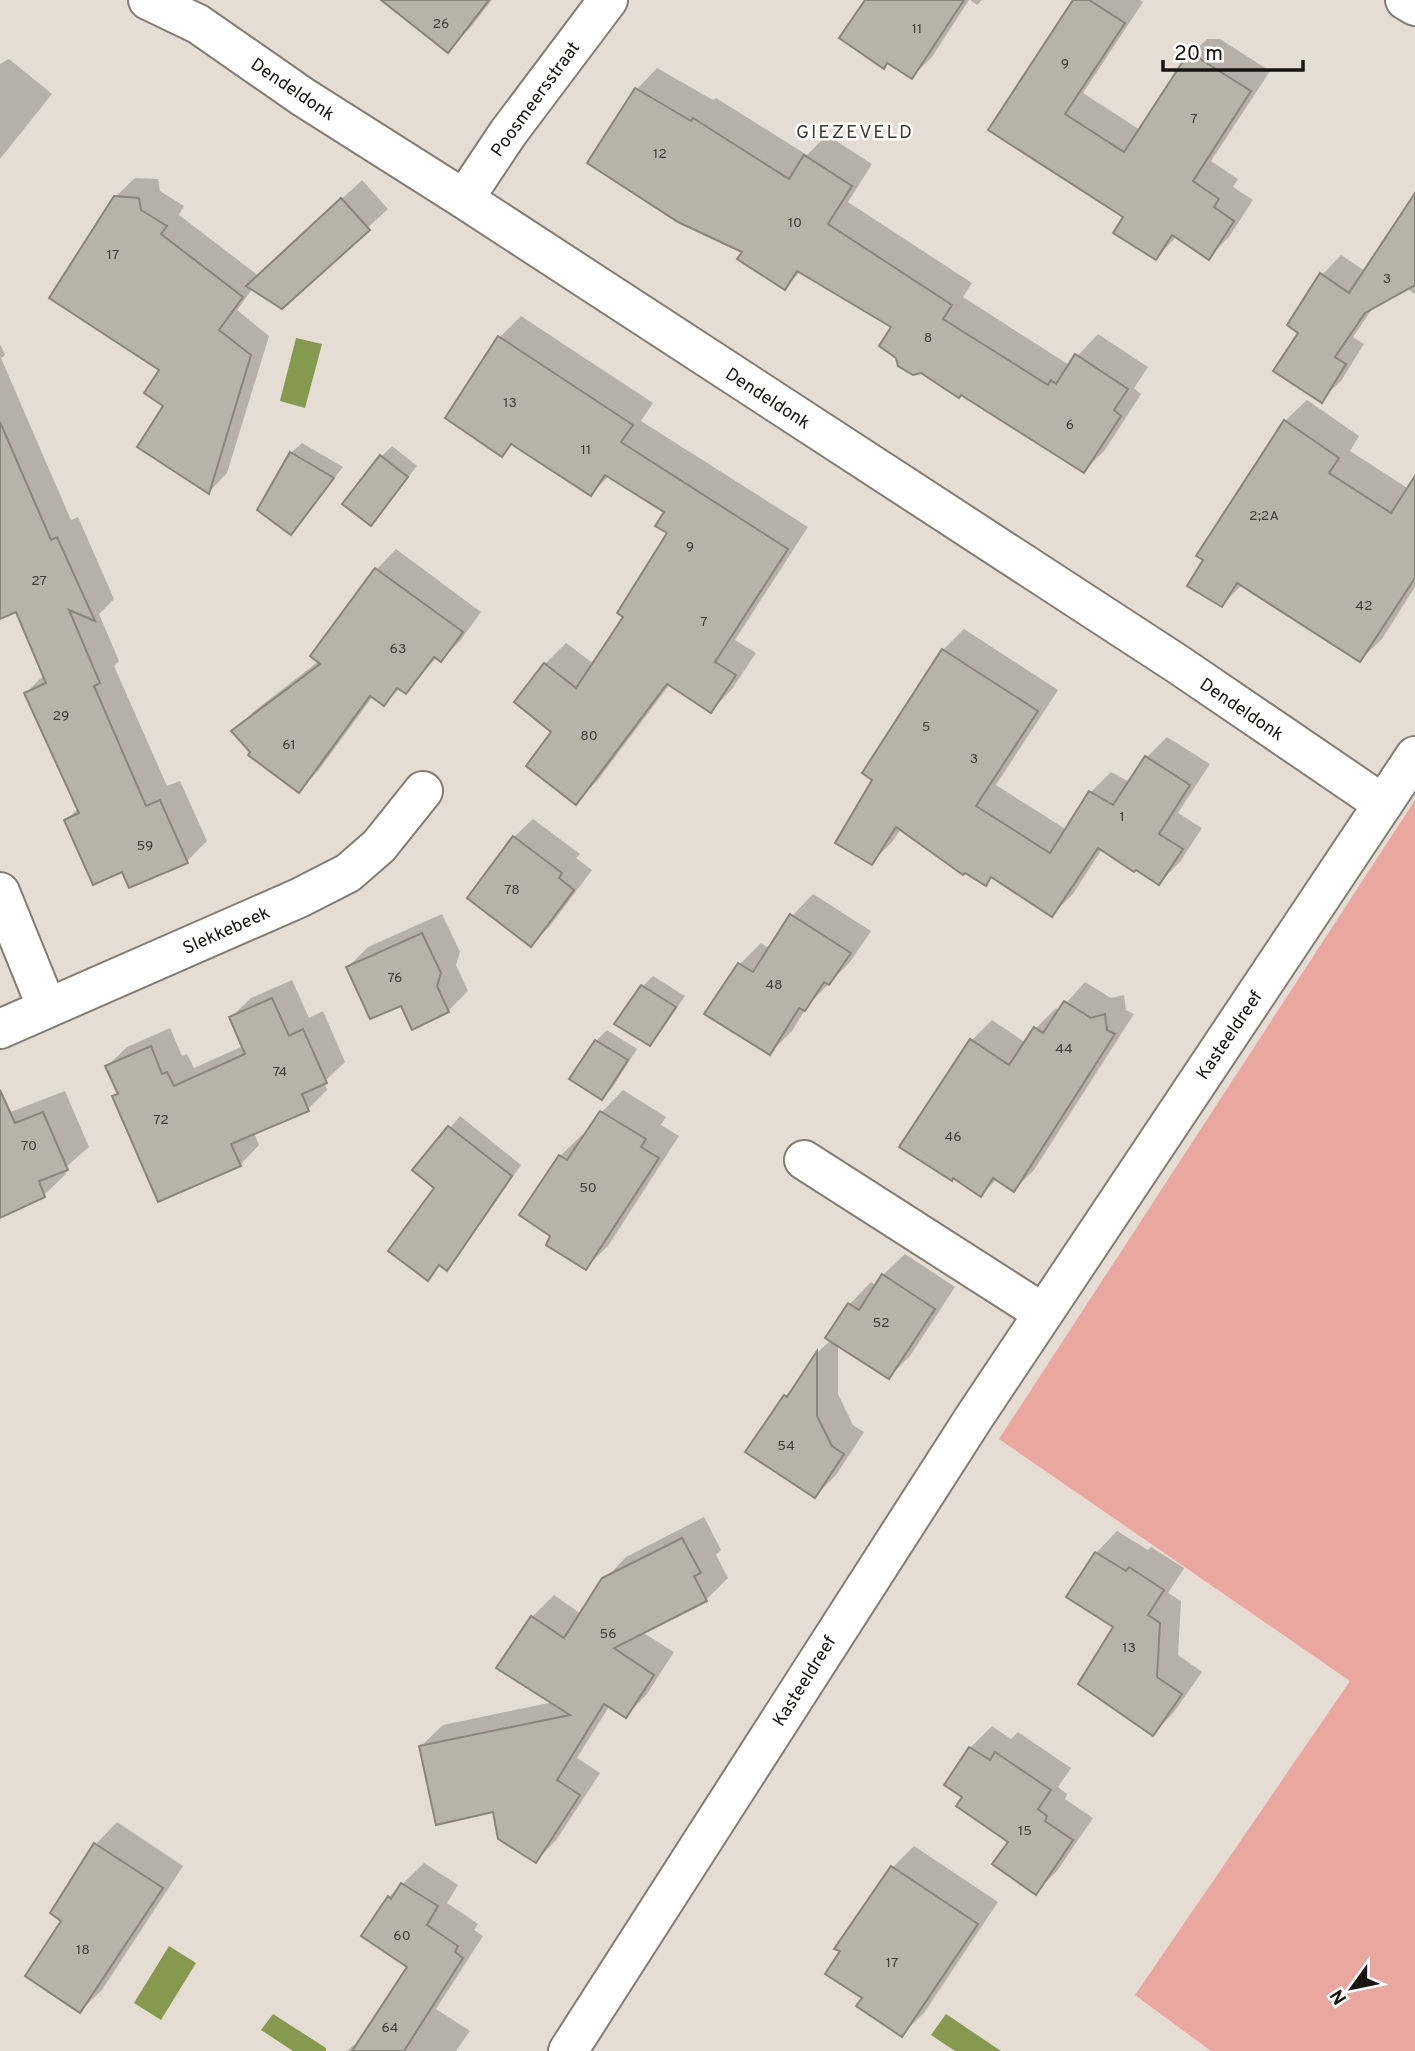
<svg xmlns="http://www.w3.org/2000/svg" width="1415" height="2051" viewBox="0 0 1415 2051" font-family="Overpass,sans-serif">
	<rect width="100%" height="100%" fill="#e5ddd3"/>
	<polygon fill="#eaa79f" points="1415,800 1415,2051 1211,2051 1135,1995 1350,1681 999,1439"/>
	<g fill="#859a4e">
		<polygon points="296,338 322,344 305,408 280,401"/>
		<polygon points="169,1946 196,1963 161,2020 134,2003"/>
		<polygon points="273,2014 326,2048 326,2051 293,2051 261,2030"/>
		<polygon points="946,2014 1001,2051 955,2051 931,2035"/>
	</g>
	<g fill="#0003">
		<polygon points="414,0 492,0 469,29 448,51"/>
		<polygon points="867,0 969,0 932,57 912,77 888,62"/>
		<polygon points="970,0 982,0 977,5"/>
		<polygon points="1075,0 1140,0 1143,2 1083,93 1140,130 1186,59 1207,39 1220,39 1270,71 1211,161 1238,179 1233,187 1253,200 1229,237 1209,257 1177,236 1156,258 1125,217 991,129"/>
		<polygon points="9,59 52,94 0,159 0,64"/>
		<polygon points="657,68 713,100 716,98 807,155 827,135 872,164 848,202 972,283 963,297 1069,365 1098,334 1148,367 1134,388 1141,394 1105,450 1084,471 961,393 893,327 801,271 785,288 744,251 636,90"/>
		<polygon points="135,178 158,179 160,191 184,206 179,215 259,276 362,180 388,209 281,307 253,288 237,310 269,336 227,473 209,492 166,406 161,369 115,197"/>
		<polygon points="1415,197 1415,294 1406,288 1374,306 1353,337 1364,344 1341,381 1321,400 1301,332 1322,275 1341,255 1365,271"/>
		<polygon points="521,316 653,403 641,421 808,527 735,640 756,653 732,689 711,711 670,684 597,781 576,802 553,732 545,664 566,643 594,664 625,617 669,532 666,511 609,476 591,494 513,444 502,454 500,337"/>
		<polygon points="0,344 5,355 1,358 71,520 78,517 114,599 99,614 119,661 114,666 167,786 180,781 207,841 187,861 123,870 66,820 79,808 26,693 44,675 0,570"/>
		<polygon points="1307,400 1359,436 1350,451 1412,491 1415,488 1415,587 1382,639 1360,660 1243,584 1222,605 1285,421"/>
		<polygon points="302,443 343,467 291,532 291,453"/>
		<polygon points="392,446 417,466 371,523 381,457"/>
		<polygon points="396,549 481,612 460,641 441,660 437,657 406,692 400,688 384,704 373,696 318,771 299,790 253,752 234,731 253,712 319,661 312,656 377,569"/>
		<polygon points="964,629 1058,690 996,785 1067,830 1091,792 1111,772 1130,782 1146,758 1167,737 1210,764 1178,813 1202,828 1180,862 1159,883 1102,849 1073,894 1052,915 993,877 985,884 901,829 892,842 871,863 875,779 943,650"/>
		<polygon points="533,819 580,854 576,858 592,870 550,926 531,945 514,837"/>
		<polygon points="813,894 871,931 850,962 808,1005 792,1031 770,1053 740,964 761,943 770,949 792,916"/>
		<polygon points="442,914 460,952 456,965 468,991 448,1011 402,1003 348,967 368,947"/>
		<polygon points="653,976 685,996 660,1033 650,1043 643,986"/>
		<polygon points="292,980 309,1018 323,1011 345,1062 324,1082 327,1090 308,1109 254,1133 259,1145 240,1165 115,1096 119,1092 107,1066 127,1047 170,1028 182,1056 187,1054 194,1068 243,1046 231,1017 251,998"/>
		<polygon points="1085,982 1111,998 1124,995 1126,1010 1134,1014 1034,1170 1014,1190 997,1179 981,1195 972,1040 992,1020 1026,1043 1036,1028 1056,1008 1059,1011"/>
		<polygon points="607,1030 637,1049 612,1088 602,1098 572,1078 596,1041"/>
		<polygon points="623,1090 666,1117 661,1125 679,1136 608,1246 586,1267 552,1235 560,1156 582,1135 585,1136 602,1112"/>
		<polygon points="65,1091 89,1147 64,1169 66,1174 44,1195 0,1203 0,1116"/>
		<polygon points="460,1116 521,1165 457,1258 447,1269 441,1264 428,1279 436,1187 415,1170"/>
		<polygon points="905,1254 955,1287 910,1356 889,1377 838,1344 838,1394 853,1425 864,1432 836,1475 815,1496 785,1396 797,1384 818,1352 831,1340 828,1338 850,1304 871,1282 877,1286 883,1275"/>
		<polygon points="704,1517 721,1550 716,1555 728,1578 706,1600 642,1632 674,1652 647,1694 626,1716 610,1705 577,1758 600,1773 557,1839 536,1861 494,1810 421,1746 443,1725 553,1702 498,1667 532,1617 554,1595 581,1614 604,1580 626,1557"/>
		<polygon points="1117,1531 1148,1550 1151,1547 1184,1568 1168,1593 1181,1601 1178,1655 1202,1672 1174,1712 1153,1734 1115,1626 1096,1553"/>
		<polygon points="992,1726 1011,1739 1018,1732 1071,1768 1058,1787 1067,1794 1065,1799 1093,1818 1057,1871 1036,1892 1011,1841 964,1797 970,1748"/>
		<polygon points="117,1822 183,1866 102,1990 80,2011 64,1920 52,1912 96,1844"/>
		<polygon points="914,1846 998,1902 924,2013 902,2034 864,1998 893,1867"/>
		<polygon points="424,1863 458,1885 447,1903 478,1924 474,1930 483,1936 436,2009 470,2031 456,2051 347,2051 355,2044 358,2046 410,1967 363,1935 389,1897"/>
	</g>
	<g fill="#b6b4a8" stroke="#88857a" stroke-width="2">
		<polygon points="381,0 489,0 448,53"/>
		<polygon points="865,0 964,0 912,79 887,63 884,69 839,38"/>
		<polygon points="1073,0 1089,0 1125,23 1065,114 1124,152 1189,52 1251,91 1193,181 1219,199 1214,207 1234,221 1209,260 1172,235 1156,260 1113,233 1123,217 988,130"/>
		<polygon points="635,88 691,121 693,118 789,179 804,155 852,186 828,224 952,305 943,319 1048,385 1051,380 1056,384 1075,354 1128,389 1114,410 1121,416 1084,473 961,395 959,398 921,373 913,375 898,366 896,358 879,346 891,327 797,271 785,290 737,259 742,252 678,222 587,163"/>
		<polygon points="1415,193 1415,285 1365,313 1335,357 1346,364 1322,403 1273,371 1298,333 1287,325 1320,273 1349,293"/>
		<polygon points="114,196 139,198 141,210 167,226 161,234 243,297 219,330 251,355 209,494 137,447 163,406 144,393 159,370 49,298"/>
		<polygon points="341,198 370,230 282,309 246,286"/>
		<polygon points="498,336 633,425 621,442 788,549 715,662 736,675 711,713 667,684 576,805 526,766 551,732 514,702 544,663 576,688 623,617 617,613 667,533 655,526 664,512 605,475 591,496 511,444 502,457 445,418"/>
		<polygon points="1284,420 1339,458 1329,473 1391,513 1415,476 1415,578 1360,662 1237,583 1222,607 1187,586 1203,560 1196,556"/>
		<polygon points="0,422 51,540 57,537 95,621 69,610 100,683 94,686 146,806 160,800 188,863 129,888 122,872 93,885 64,820 79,813 24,693 46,683 16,612 0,619"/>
		<polygon points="290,452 334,478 291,535 257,510"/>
		<polygon points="380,455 408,477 371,526 342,504"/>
		<polygon points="375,568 463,632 441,662 434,657 406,694 397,688 384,706 370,696 299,793 248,755 250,752 231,731 320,664 310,656"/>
		<polygon points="942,649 1038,711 976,806 1050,853 1089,791 1113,805 1145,756 1190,785 1159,834 1183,849 1159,885 1136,870 1134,872 1098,848 1052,917 991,877 986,886 965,873 963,875 896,827 872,865 835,843 872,780 862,773"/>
		<polygon points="513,836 562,873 559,878 574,890 531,947 467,898"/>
		<polygon points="790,914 851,953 829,985 824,982 805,1011 799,1008 770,1055 704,1014 738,963 753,972"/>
		<polygon points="422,933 441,973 437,986 449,1012 412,1030 401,1006 370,1019 346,967"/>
		<polygon points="641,985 676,1007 650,1046 614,1024"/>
		<polygon points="272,998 289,1036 303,1029 327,1083 302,1094 309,1111 231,1144 241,1166 158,1202 112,1096 118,1094 105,1066 151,1046 162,1074 167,1072 174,1086 245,1054 229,1017"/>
		<polygon points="1064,1001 1091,1018 1105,1014 1107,1030 1115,1034 1014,1192 993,1178 981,1197 953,1178 952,1181 899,1147 970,1039 1009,1065 1034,1027 1043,1033"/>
		<polygon points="595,1040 628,1060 602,1100 569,1079"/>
		<polygon points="0,1090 15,1123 43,1112 68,1170 39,1181 45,1197 0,1218"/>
		<polygon points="600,1111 646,1139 641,1147 659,1158 586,1270 546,1245 550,1236 519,1215 559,1155 567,1160"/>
		<polygon points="448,1126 512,1176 447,1271 439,1265 428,1281 388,1251 434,1188 412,1170"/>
		<polygon points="882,1274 935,1309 889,1379 825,1338 848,1303 859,1310"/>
		<polygon points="817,1351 817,1416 832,1446 844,1454 815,1498 745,1452 784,1395 787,1397"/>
		<polygon points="682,1538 701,1573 694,1576 707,1601 614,1648 654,1675 626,1718 604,1704 557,1780 580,1795 536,1863 498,1839 493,1812 436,1825 419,1746 570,1715 496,1668 531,1616 564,1638 602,1578"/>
		<polygon points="1095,1552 1126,1571 1129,1567 1164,1590 1148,1615 1160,1623 1157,1677 1182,1694 1153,1736 1078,1684 1113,1627 1066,1597"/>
		<polygon points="969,1747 990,1760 995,1752 1051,1790 1038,1809 1047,1816 1045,1821 1073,1840 1036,1895 992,1864 1008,1842 956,1806 962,1797 944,1785"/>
		<polygon points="94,1843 163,1888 80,2013 25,1976 61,1921 50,1913"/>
		<polygon points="891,1866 978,1924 902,2037 856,2006 862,1998 825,1974 840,1951 834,1949"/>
		<polygon points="401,1883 438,1906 427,1925 458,1946 455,1952 463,1958 404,2051 352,2051 407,1967 361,1936 388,1896 391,1899"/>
	</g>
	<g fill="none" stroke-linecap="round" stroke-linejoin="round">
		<defs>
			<g id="minor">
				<polyline points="148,0 198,24 303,97 464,199 1179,665 1383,804"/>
				<polyline points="1405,0 1415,6"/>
				<polyline points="464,199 508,133 608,0"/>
				<polyline points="0,892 47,1008"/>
				<polyline points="0,1029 299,898 348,873 379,846 423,791"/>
				<polyline points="804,1160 1043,1313"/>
				<polyline points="568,2051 975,1416 1415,756"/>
			</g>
		</defs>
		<use href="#minor" stroke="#837c72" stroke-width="42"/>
		<use href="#minor" stroke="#fff" stroke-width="38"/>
	</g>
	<g text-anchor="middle" stroke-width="5" stroke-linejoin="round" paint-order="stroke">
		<g font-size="14" fill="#403d37">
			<text x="441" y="28">26</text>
			<text x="917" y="33">11</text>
			<text x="1065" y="68">9</text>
			<text x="1194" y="123">7</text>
			<text x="660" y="158">12</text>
			<text x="795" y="227">10</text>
			<text x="113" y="259">17</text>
			<text x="1387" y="283">3</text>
			<text x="928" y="342">8</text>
			<text x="510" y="407">13</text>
			<text x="1070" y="429">6</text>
			<text x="586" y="454">11</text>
			<text x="1264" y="520">2;2A</text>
			<text x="690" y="551">9</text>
			<text x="39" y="585">27</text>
			<text x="1364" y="610">42</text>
			<text x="704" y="626">7</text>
			<text x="398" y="653">63</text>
			<text x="61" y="720">29</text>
			<text x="926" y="731">5</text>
			<text x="589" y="740">80</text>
			<text x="289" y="749">61</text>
			<text x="974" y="763">3</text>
			<text x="1122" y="821">1</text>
			<text x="145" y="850">59</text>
			<text x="512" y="894">78</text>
			<text x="395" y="982">76</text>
			<text x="774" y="989">48</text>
			<text x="1064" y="1053">44</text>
			<text x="280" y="1076">74</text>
			<text x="161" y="1124">72</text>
			<text x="953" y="1141">46</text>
			<text x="29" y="1150">70</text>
			<text x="588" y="1192">50</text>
			<text x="881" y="1327">52</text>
			<text x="786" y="1450">54</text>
			<text x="608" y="1638">56</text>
			<text x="1129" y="1652">13</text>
			<text x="1025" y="1835">15</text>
			<text x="402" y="1940">60</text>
			<text x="83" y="1954">18</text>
			<text x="892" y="1967">17</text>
			<text x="390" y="2032">64</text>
		</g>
		<g font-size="18" fill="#181511" stroke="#fff">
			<text transform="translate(293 89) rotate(34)" y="6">Dendeldonk</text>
			<text transform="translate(535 99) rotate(-54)" y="6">Poosmeersstraat</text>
			<text transform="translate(768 398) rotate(33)" y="6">Dendeldonk</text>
			<text transform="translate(1242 709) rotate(34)" y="6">Dendeldonk</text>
			<text transform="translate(226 930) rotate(-24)" y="6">Slekkebeek</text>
			<text transform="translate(1229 1035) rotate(-56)" y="6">Kasteeldreef</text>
			<text transform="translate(804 1681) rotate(-58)" y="6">Kasteeldreef</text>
		</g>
		<g font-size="19" letter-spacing="2" fill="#403a32" stroke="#fff">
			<text x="855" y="138">GIEZEVELD</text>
		</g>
	</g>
	<g transform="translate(1352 1988) rotate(237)" stroke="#ffffff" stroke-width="5" paint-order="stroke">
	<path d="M0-5L12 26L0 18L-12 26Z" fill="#181511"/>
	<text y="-10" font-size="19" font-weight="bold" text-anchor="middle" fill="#181511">N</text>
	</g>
	<path d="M1163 60v10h140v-10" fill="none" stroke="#181511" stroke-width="3.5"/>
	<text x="1174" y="60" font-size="21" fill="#181511" stroke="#ffffff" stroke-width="5" paint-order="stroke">20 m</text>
</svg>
